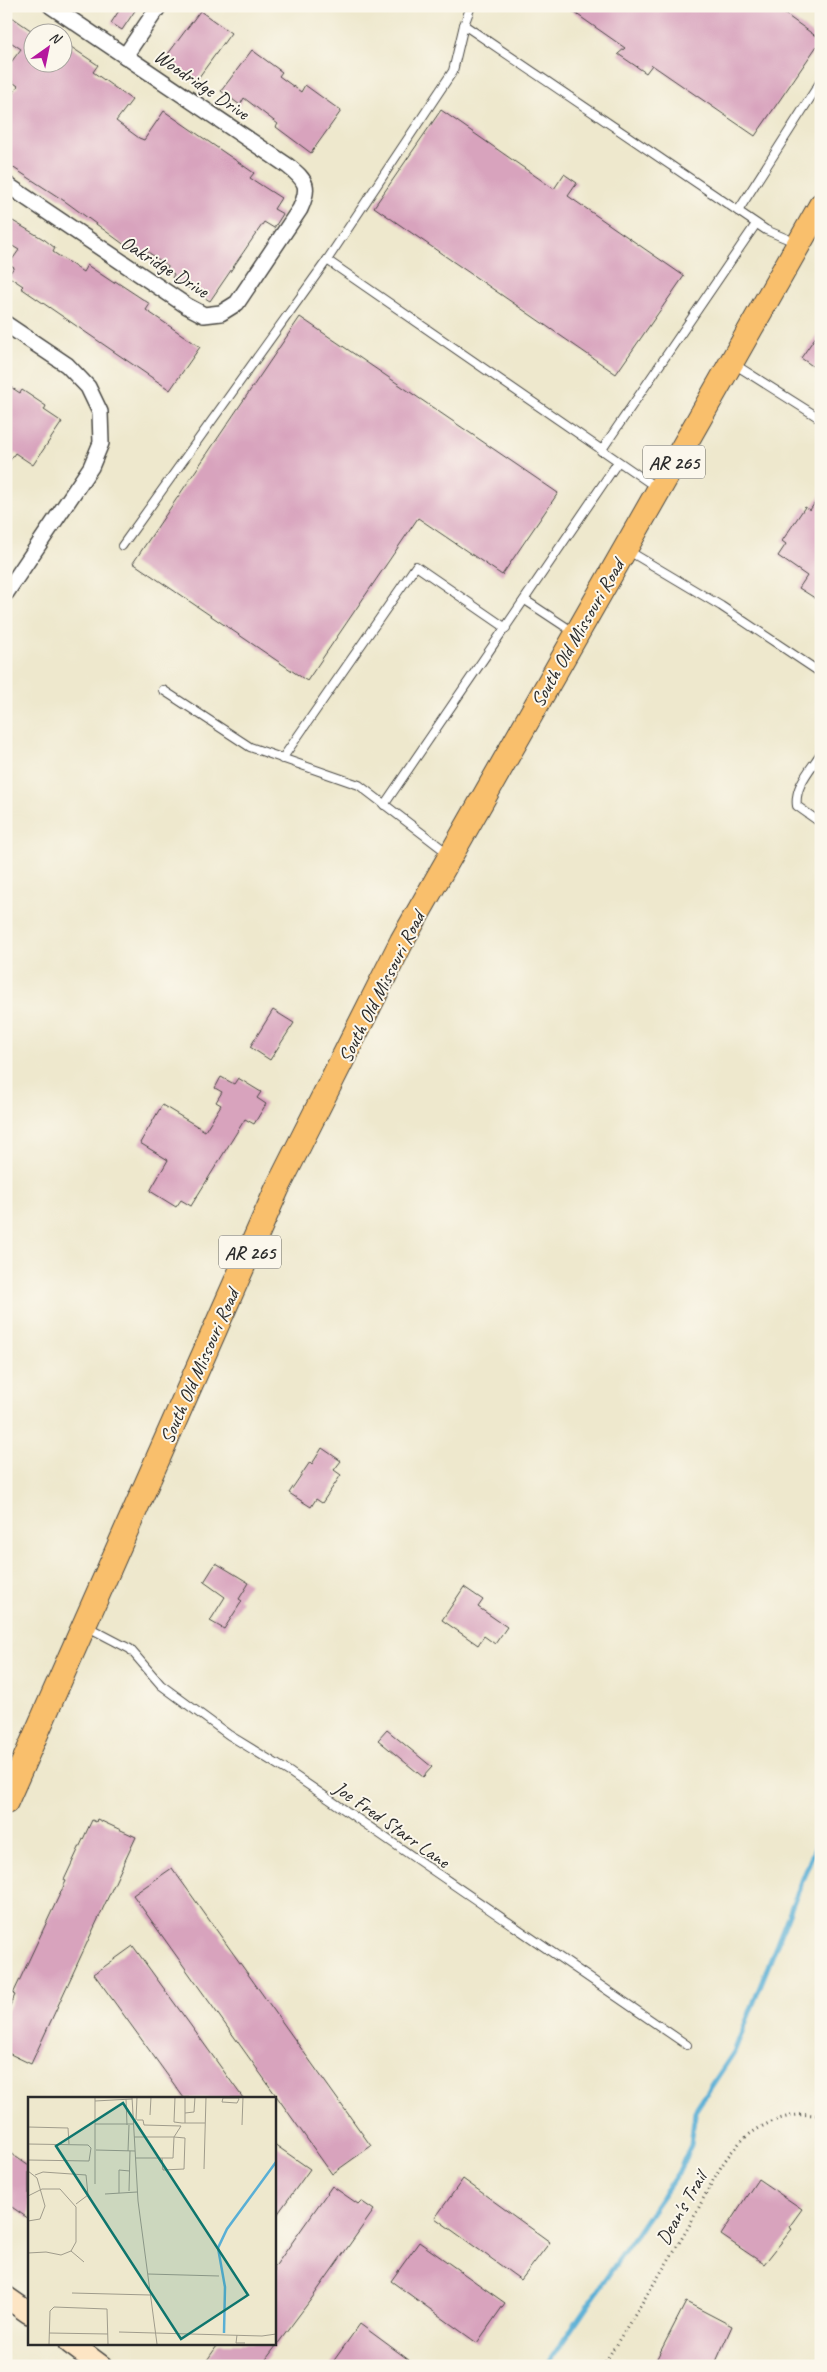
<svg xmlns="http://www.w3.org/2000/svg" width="827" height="2372" viewBox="0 0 827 2372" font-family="Caveat,sans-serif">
	<rect width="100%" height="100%" fill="#fbf7ec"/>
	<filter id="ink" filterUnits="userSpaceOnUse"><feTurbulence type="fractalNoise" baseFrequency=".02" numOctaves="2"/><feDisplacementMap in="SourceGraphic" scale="10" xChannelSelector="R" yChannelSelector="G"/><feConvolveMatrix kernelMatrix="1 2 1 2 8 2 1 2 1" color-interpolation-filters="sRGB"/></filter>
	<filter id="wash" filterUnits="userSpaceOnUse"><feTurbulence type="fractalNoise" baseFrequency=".0096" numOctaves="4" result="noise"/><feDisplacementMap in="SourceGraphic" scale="20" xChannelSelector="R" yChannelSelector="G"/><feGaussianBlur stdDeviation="1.12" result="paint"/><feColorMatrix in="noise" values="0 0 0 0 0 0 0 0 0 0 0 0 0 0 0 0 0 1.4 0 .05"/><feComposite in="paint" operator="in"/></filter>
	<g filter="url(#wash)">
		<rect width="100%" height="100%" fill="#eee8cd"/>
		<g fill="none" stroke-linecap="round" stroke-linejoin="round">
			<polyline stroke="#59afd5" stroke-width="5" points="546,2366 678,2173 691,2145 695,2111 734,2052 821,1833"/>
		</g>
		<g id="blocks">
			<g fill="#d8a3bd">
				<polygon points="122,6 138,6 122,30 111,23"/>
				<polygon points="565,6 774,6 821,40 755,136 652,65 646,73 618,54 625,48"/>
				<polygon points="200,11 231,33 196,81 165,58"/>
				<polygon points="6,13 32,31 32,62 62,62 62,41 98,65 93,72 132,100 116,121 139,138 144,140 164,111 254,173 250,178 281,198 274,209 283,214 274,228 264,222 210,301 172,278 174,274 167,269 168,266 148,252 145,256 128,244 126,246 66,202 6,163 6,103 18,86 6,77 6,69 21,49 6,39"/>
				<polygon points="252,50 282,72 279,76 301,92 305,85 341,111 311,153 276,127 278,124 244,98 240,105 221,91"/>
				<polygon points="441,110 554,189 564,174 577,183 568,196 684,276 616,374 374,207"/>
				<polygon points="6,217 45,240 55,248 53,252 83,272 87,265 114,283 115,281 150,304 146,310 200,347 170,390 21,288 23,286 8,276 14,267 9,264 19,250 6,242"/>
				<polygon points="300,317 558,493 502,575 418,518 307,681 133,563"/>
				<polygon points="821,329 821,372 801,358"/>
				<polygon points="6,384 20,393 22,390 46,406 44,410 62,422 33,465 15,453 6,466"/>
				<polygon points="821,494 821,602 799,588 807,576 778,556 786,544 782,541 805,507 810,510"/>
				<polygon points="273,1010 294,1023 270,1060 250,1047"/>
				<polygon points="221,1077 234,1084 238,1078 261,1092 257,1098 266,1104 254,1124 245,1119 191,1206 181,1200 176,1207 150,1191 168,1160 140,1143 162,1105 205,1131 221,1105 216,1102 222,1092 215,1088"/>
				<polygon points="322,1448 341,1461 334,1470 341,1475 322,1503 316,1499 311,1507 289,1493 310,1462 312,1464"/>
				<polygon points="216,1563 249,1583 239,1599 242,1601 224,1629 210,1621 225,1597 204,1582"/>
				<polygon points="464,1587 483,1600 478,1607 507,1627 495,1644 484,1636 478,1645 442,1620"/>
				<polygon points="387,1730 432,1767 423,1777 378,1740"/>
				<polygon points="97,1819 136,1837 31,2064 6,2052 6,2014 15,1995 13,1994 66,1881 64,1880 92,1820 96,1822"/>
				<polygon points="172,1868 371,2146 332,2174 133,1895"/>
				<polygon points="133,1946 202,2041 243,2098 184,2098 94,1974"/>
				<polygon points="274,2144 310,2169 274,2219"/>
				<polygon points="6,2150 29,2166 29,2219 6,2203"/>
				<polygon points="463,2179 550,2242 521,2280 435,2218"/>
				<polygon points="758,2179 802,2209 789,2227 792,2229 764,2264 721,2235"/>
				<polygon points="332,2186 358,2204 361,2201 374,2210 312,2298 261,2366 203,2366 219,2343 274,2343 274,2268"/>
				<polygon points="419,2242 505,2303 477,2343 391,2281"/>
				<polygon points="686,2302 732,2326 714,2366 653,2366"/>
				<polygon points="360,2324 417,2366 330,2366"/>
			</g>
		</g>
	</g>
	<g filter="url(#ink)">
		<use href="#blocks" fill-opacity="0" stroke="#484743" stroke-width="1"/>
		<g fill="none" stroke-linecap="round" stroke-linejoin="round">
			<defs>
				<g id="lane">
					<polyline points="464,25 766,230 797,243"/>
					<polyline points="738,211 821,81"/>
					<polyline points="327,260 657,488"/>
					<polyline points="734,364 821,419"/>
					<polyline points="601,451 756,224"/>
					<polyline points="122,546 327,260 453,71 464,25 471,6"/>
					<polyline points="627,550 721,606 821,673"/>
					<polyline points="525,600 575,633"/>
					<polyline points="163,690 250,747 359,785 449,854"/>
					<path d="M821,753C811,769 794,786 797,806L821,823"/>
					<polyline points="282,759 416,566 506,628"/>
					<polyline points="384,805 618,462"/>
					<polyline points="86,1626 130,1649 161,1685 229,1735 291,1773 687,2045"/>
				</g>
				<g id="street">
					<polyline points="125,56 159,6"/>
					<path d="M6,184L187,306L204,315L221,313L237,303L300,209C310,187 307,181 288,166L51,6"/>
					<polyline points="6,324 67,365 88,387 100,412 101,443 91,467 6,593"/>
				</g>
				<g id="secondary">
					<polyline points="6,2297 29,2313"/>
					<polyline points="70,2343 101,2366"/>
				</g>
				<polyline id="primary" points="6,1802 277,1189 402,941 821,205"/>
			</defs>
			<use href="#lane" stroke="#484743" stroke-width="10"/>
			<use href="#street" stroke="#484743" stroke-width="18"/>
			<use href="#secondary" stroke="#484743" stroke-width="24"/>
			<use href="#primary" stroke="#484743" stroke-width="26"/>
			<path stroke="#484743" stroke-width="3" stroke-dasharray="1 4" stroke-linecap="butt" d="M603,2366C630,2321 658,2278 685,2233C703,2203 719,2159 746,2137C768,2120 794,2111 821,2116"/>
			<use href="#lane" stroke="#fff" stroke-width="8"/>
			<use href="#street" stroke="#fff" stroke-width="15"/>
			<use href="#secondary" stroke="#fde5c4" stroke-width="21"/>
			<use href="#primary" stroke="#f9bf6c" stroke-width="24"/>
		</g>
	</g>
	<g text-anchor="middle" stroke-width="4" stroke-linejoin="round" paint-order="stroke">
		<g fill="#fbf7ec" stroke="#696865" stroke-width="1">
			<rect x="643" y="445.5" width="62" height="33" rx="4"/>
			<rect x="219" y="1235.5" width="62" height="33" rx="4"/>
		</g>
		<g font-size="19" font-weight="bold" fill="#2b2b2b">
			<text x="674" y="469">AR 265</text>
			<text x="250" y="1259">AR 265</text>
		</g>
		<g font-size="20" fill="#2b2b2b" stroke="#fbf7ec">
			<text transform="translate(202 84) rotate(34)" y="7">Woodridge Drive</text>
			<text transform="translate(165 266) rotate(32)" y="7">Oakridge Drive</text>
			<text transform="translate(577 633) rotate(-60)" y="7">South Old Missouri Road</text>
			<text transform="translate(381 987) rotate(-63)" y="7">South Old Missouri Road</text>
			<text transform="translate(199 1366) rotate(-66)" y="7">South Old Missouri Road</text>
			<text transform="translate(392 1824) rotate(35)" y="7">Joe Fred Starr Lane</text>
			<text transform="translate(681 2208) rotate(-60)" y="7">Dean's Trail</text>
		</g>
	</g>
	<g transform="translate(28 2097)">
		<rect width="248" height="248" fill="#eee8cd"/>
		<path fill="none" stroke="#59afd5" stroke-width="2.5" d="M196,236L197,190L190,151L199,132L248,65"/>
		<path fill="none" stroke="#a09c8c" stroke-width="1" d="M23,0H45M104,0L110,104L129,247M147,0L146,25L154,26M210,0L211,2L209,6L194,5L195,1H210M98,2L99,28M67,4L104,2M157,16L166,15L167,0M122,18L123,0M108,23L109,0M154,26H177M157,26V0M67,27H105M214,28L215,0M0,30L40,31L41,47M106,40H146L153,29L116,28L115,23H109M0,47L60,48L63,51L61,64L0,63M68,53L107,54M100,54L101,28M107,61H145L146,40L157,41L156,72L135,73L134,61M176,72L178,0M0,74L9,81L17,109L12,122L0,124M7,78L15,75L58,78L60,98L48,107M67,87V0M101,94L102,54M91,96V73L102,74M77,97L109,95M0,99L14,92H32L48,110V145L43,154L33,158L18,155L0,156M43,154L56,165M120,177L191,179M44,196L122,198M91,235L234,239L248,237M21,236L80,237M209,238L208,246H217M21,247L22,214L26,210L79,212L80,247"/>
		<path fill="#0f766e" fill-opacity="0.15" stroke="#0f766e" stroke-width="2.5" d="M95,6L220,198L153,242L28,49Z"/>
		<rect width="248" height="248" fill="none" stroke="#2b2b2b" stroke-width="2.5"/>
	</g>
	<rect width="827" height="2372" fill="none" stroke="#fbf7ec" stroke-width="25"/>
	<g transform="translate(48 48) rotate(33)"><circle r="24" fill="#fbf7ec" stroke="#a8a59f"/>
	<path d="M0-4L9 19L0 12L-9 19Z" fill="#b5179e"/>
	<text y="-8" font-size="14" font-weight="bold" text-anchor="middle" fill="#2b2b2b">N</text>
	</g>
</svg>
